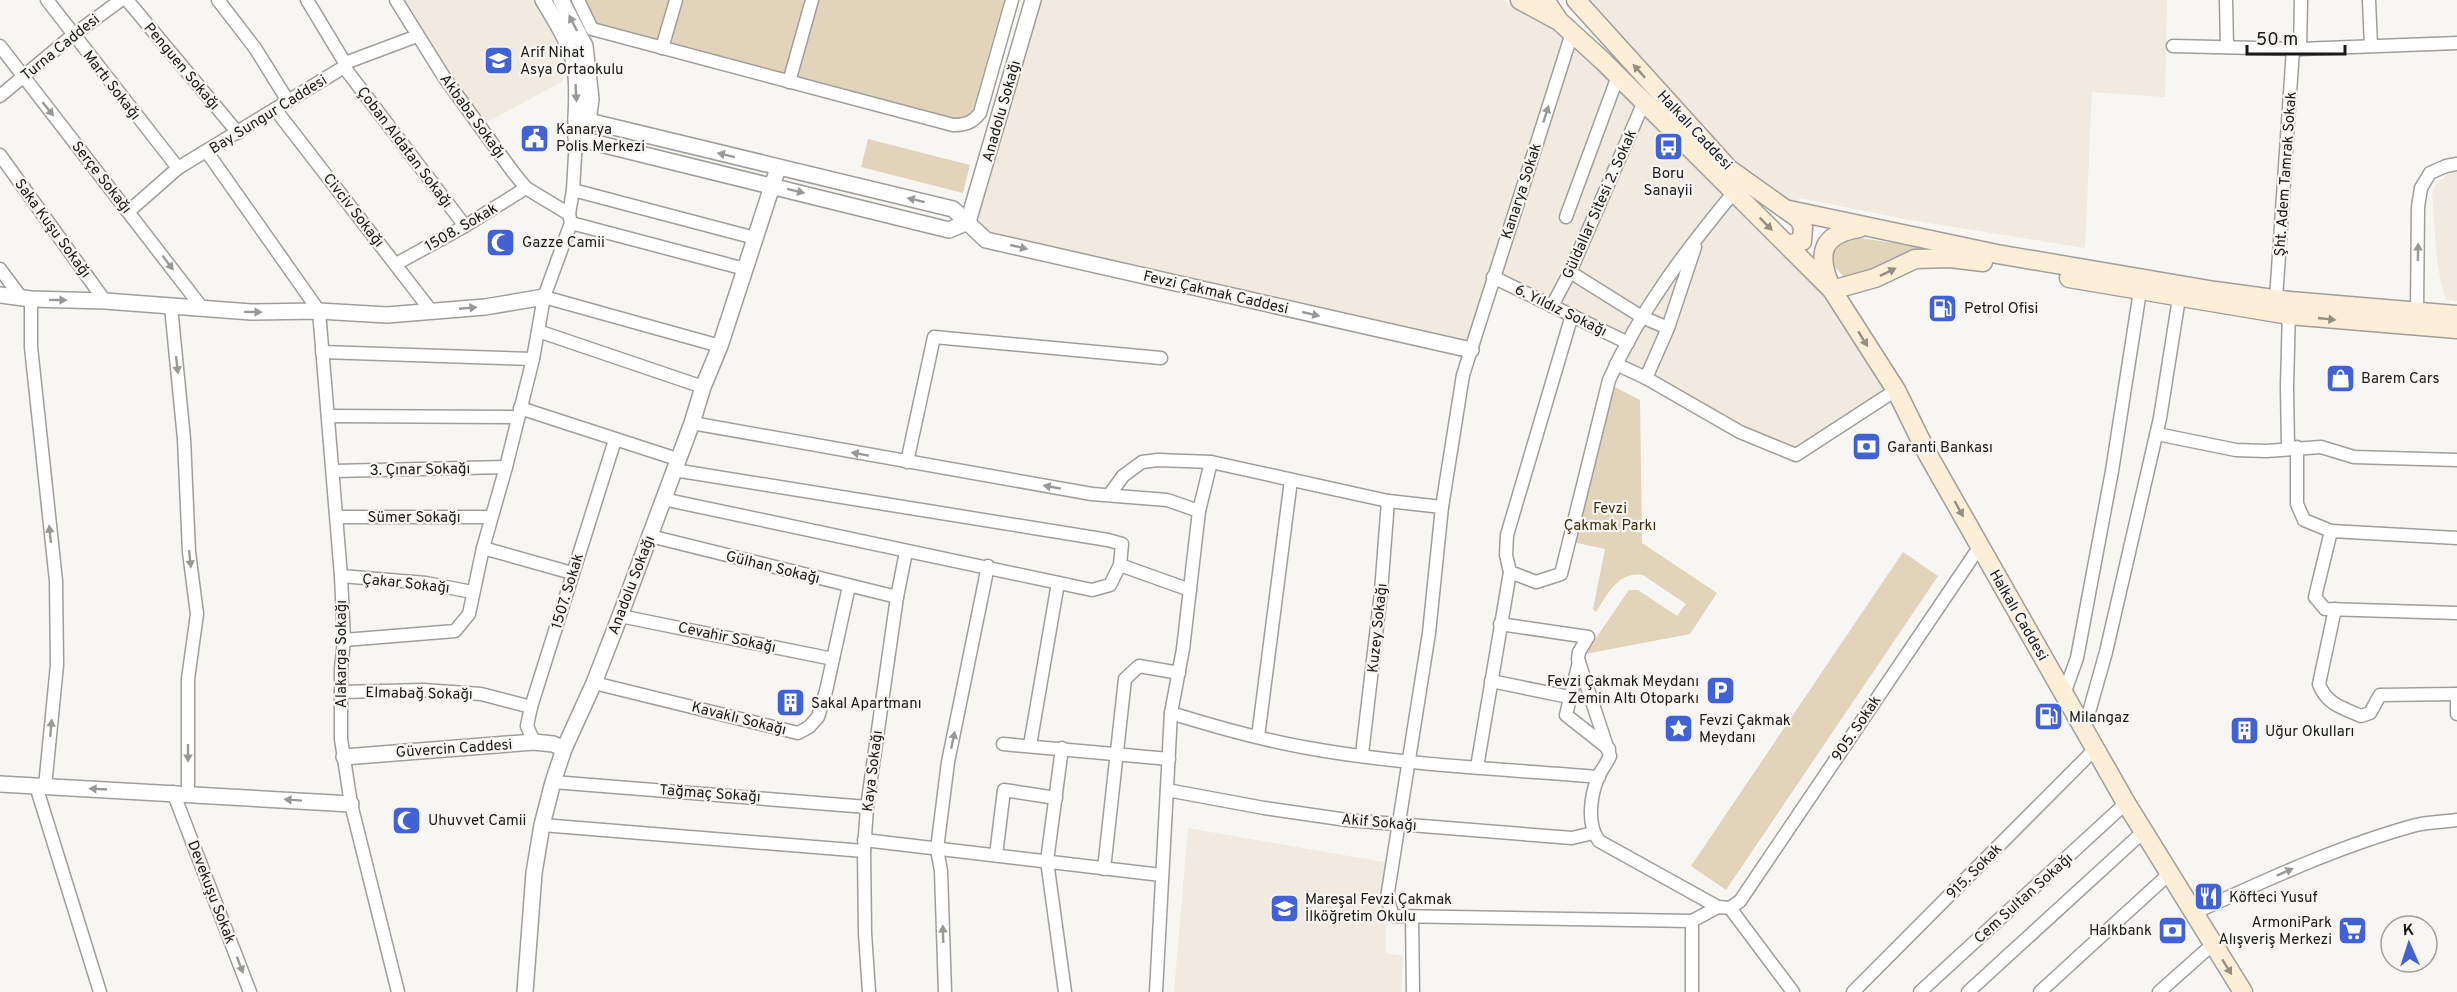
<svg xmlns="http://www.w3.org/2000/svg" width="2457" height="992" viewBox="0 0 2457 992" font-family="Overpass,sans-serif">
	<rect width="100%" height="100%" fill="#f8f6f2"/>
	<g fill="#f0eae0">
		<polygon points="403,0 536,0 556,40 563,81 484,124 425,41"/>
		<polygon points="1037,0 1503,0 1550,25 1600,64 1834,302 1890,392 1796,455 1616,364 1627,344 1494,277 1471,350 986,240 968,222"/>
		<polygon points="1576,0 2167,0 2165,97 2092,92 2085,248 1910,220 1800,198 1789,210 1761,194"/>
		<polygon points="2457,170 2457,301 2446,300 2441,283 2437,260 2432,194 2436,184 2450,172"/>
		<polygon points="1188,828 1389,863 1390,918 1386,928 1386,953 1403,956 1401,992 1174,992"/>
	</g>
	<g fill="#e2d3bb">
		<polygon points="585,0 672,0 661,40 597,23"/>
		<polygon points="680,0 808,0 787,74 668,42"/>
		<polygon points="817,0 1004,0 973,110 962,118 954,118 795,76"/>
		<polygon points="868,139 970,165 963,193 861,167"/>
		<path d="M1853,237L1930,248C1924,250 1918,250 1911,253C1891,261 1867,279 1844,277L1834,266L1832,254L1845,239Z"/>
		<path d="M1611,385L1640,400L1642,543L1717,593L1690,634L1585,654L1629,590H1638L1677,616L1686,604L1643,575C1618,571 1608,594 1596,612L1593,609L1605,549L1573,542Z"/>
		<polygon points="1903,552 1938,576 1726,890 1691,866"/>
	</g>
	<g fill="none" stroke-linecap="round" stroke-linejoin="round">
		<defs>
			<g id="minor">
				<polyline points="47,0 178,168"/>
				<polyline points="127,0 238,133"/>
				<polyline points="218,0 255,48 288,101"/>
				<polyline points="307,0 345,63"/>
				<polyline points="396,0 444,77 513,172 526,188 569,214"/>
				<path d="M578,0L592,29L953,125C965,125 972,123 980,113L1012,0"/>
				<polyline points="2226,0 2227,47"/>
				<polyline points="2369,0 2371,46"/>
				<polyline points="0,46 203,309"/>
				<polyline points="2173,46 2300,49 2457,43"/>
				<polyline points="662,48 676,0"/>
				<polyline points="2300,49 2301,0"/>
				<polyline points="344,67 465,226"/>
				<polyline points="789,82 812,0"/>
				<polyline points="0,96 73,35 121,0"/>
				<polyline points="275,109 432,312"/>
				<polyline points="207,152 319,311 341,576 344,640 341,669 341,739 351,804 398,992"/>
				<polyline points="0,155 105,301"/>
				<polyline points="573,190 576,138"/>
				<polyline points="129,211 178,168 344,67 345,63 417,36"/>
				<polyline points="1566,217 1618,76"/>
				<polyline points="571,223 745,269"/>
				<polyline points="1695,247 1668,328 1646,378 1740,432 1796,455 1896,390"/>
				<polyline points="396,264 465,226 526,188"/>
				<polyline points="0,269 20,296"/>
				<polyline points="1570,272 1642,317 1668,328"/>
				<polyline points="1493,277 1628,343"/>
				<polyline points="544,297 720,346"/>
				<polyline points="31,299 31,347 56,581 57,665 45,786"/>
				<polyline points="2276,299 2293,49"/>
				<polyline points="1552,306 1570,272 1644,102"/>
				<polyline points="171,307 184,439 189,552 197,614 188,679 188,793"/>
				<polyline points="2417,311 2418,207 2421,188 2430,173 2446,166 2457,164"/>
				<path d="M1572,315L1507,535L1506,555L1510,572L1536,582L1561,574L1609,380C1640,310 1686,250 1734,192"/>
				<polyline points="538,331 703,387"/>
				<polyline points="322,352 533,359"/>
				<polyline points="1616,364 1646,378"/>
				<polyline points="520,408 677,459"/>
				<polyline points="329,416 518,417"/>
				<polyline points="692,423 1092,494 1167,500 1199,511"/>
				<polyline points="2157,434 2236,450 2266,451 2321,447 2354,457 2457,460"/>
				<polyline points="2297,447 2297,504 2304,520 2331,531 2457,538"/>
				<polyline points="2288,449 2287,386 2289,310"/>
				<polyline points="907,462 934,337 1161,358"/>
				<polyline points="334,471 506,467"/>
				<polyline points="1110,494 1123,476 1142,462 1158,460 1211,462 1388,501 1442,507 1463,375 1572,33"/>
				<polyline points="663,499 1092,590 1110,585 1120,565 1122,544 1108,540 674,470"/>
				<polyline points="1442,507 1429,633 1387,898 1393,916 1692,921 1718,907"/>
				<polyline points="337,517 491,517"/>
				<polyline points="2331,531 2315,597 2325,609 2457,613"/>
				<polyline points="650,536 897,597"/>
				<polyline points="483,548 572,573"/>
				<polyline points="1120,565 1190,590"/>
				<polyline points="341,576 426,583 472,592"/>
				<path d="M2335,609L2319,684C2326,704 2343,708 2361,716L2370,713L2380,695L2457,694"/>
				<polyline points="620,616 833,659"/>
				<path d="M1500,624L1588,637L1579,652L1578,659L1610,756C1607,763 1602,769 1598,777C1591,795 1586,824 1599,841L1718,907L1730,908"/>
				<polyline points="344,640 455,631 469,614 483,548 506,467 533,359 544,297 571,223 569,214 573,190 755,238"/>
				<polyline points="1579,662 1566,715 1609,749"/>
				<polyline points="1491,681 1569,697"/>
				<polyline points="594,683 798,733 809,727 818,717 826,691 849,586"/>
				<polyline points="341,692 423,690 481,694 531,707"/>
				<polyline points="2064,694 2077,658 2112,471 2140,291"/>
				<polyline points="2457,694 2457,714"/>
				<path d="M1171,713C1216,727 1262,740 1308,748C1402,765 1503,769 1599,777"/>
				<polyline points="2084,730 2106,652 2160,418 2179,298"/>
				<polyline points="1258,737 1291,480"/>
				<polyline points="534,742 527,726 531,707 615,440"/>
				<polyline points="1003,744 1169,759"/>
				<polyline points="1030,745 1058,583"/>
				<polyline points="1062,748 1047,861 1065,992"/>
				<polyline points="1362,754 1381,592 1388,501"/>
				<polyline points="1477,767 1510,572"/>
				<polyline points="553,782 867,807"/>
				<polyline points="36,786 100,992"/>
				<polyline points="1167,790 1264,808 1347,820 1572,838 1593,833"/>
				<polyline points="173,792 250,992"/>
				<polyline points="542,825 864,851"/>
				<polyline points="864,840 1161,875"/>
				<polyline points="996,855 1004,790 1056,798"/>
				<polyline points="1104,869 1125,679 1139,666 1179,673"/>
				<polyline points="1730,908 1740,901 1980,546"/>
				<polyline points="1730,908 1793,992"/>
				<path d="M2194,913C2266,880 2339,846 2416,825C2429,822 2444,822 2457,820"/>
				<polyline points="1412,917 1413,992"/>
				<polyline points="1692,921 1692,992"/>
				<polyline points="869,992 865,933 864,851 867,807 897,597 906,552"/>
				<polyline points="945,992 941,871 937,849 948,762 988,566"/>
				<polyline points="1156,992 1171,713 1183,649 1199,511 1211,462"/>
				<polyline points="1853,992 2095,749"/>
				<polyline points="1920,992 2126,803"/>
				<polyline points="1968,992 2143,832"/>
				<polyline points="2040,992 2169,874"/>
				<polyline points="2159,992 2213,944"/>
			</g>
			<g id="tertiary">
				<path d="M543,0C555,20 571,44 575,68C579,91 575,114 576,138L949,230L968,222L1033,0"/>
				<polyline points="561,0 585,46 591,99 587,129"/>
				<polyline points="576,118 953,209 986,240 1471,350"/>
				<polyline points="0,295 31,299 105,301 251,312 319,311 387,315 485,307 544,297"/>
				<polyline points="344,757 534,742 553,744 564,749"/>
				<polyline points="0,784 351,804"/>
				<polyline points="525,992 534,873 542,825 553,782 564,749 594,683 620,616 692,423 703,387 720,346 778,168"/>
			</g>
			<g id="secondary">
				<polyline points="1520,0 1555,19"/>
				<polyline points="1545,0 1559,21 1603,61 1832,290 1896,390 1927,453 2126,803 2243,992"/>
				<polyline points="1576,0 1729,169 1799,219 1803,227 1802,241 1788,245"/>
				<polyline points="1789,210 1997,254 2215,291 2290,301 2457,315"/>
				<polyline points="2069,278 2289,315 2457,329"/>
				<path d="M1830,285C1816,252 1823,234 1859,228"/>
				<polyline points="1832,290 1875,278 1915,259 1950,258 1983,262"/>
			</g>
		</defs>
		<use href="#minor" stroke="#a09e9b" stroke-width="15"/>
		<use href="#tertiary" stroke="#a09e9b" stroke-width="18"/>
		<use href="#secondary" stroke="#a09e9b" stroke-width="21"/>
		<use href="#minor" stroke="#fff" stroke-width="12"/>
		<use href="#tertiary" stroke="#fff" stroke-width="15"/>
		<use href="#secondary" stroke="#fceed7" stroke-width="18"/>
	</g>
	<defs><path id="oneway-solid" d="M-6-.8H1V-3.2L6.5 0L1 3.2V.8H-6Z" transform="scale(1.5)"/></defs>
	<g fill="#989897">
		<use href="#oneway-solid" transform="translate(573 23) rotate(-117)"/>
		<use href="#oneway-solid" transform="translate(576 93) rotate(87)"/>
		<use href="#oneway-solid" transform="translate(48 109) rotate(51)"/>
		<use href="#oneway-solid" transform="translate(1546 114) rotate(-72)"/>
		<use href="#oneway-solid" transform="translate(726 155) rotate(-166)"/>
		<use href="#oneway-solid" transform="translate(796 191) rotate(14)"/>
		<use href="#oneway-solid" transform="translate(916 200) rotate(-166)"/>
		<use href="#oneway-solid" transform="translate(1019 247) rotate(13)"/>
		<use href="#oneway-solid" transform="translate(2418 252) rotate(-89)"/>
		<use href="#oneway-solid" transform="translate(168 263) rotate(53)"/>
		<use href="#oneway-solid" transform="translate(58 300) rotate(1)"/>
		<use href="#oneway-solid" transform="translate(468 308) rotate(-5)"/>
		<use href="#oneway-solid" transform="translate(253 312) rotate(1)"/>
		<use href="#oneway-solid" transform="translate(1311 314) rotate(13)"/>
		<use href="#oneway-solid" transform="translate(177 365) rotate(84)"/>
		<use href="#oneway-solid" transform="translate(860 454) rotate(-170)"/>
		<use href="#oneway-solid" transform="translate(1052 487) rotate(-170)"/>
		<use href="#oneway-solid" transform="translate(50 534) rotate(-96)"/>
		<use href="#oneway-solid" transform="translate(190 559) rotate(84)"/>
		<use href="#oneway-solid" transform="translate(51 728) rotate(-85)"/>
		<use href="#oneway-solid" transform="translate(953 740) rotate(-78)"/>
		<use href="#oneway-solid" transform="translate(188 753) rotate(90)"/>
		<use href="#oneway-solid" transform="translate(98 789) rotate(-177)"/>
		<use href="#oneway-solid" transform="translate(293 800) rotate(-176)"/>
		<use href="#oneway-solid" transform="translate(2285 872) rotate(-24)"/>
		<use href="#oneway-solid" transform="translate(943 934) rotate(-92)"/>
		<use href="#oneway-solid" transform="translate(240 965) rotate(69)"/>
	</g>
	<g fill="#968e81">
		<use href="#oneway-solid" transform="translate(1639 71) rotate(-132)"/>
		<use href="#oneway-solid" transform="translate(1766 224) rotate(45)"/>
		<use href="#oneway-solid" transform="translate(1888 272) rotate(-26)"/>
		<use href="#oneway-solid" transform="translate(2327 319) rotate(6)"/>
		<use href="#oneway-solid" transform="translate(1863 339) rotate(58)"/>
		<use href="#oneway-solid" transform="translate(1959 509) rotate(61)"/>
		<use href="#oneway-solid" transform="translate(2227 967) rotate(58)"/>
	</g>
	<defs>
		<symbol id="school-square" viewBox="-11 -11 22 22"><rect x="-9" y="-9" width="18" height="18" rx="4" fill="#4161d4" stroke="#f8f6f2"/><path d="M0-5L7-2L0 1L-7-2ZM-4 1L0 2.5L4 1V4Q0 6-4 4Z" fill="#fff"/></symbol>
		<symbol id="civic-square" viewBox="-11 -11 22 22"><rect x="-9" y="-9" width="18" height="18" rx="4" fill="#4161d4" stroke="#f8f6f2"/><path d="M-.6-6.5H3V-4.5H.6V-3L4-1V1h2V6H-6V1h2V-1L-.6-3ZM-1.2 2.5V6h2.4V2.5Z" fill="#fff"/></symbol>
		<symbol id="bus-square" viewBox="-11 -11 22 22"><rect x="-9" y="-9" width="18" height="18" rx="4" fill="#4161d4" stroke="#f8f6f2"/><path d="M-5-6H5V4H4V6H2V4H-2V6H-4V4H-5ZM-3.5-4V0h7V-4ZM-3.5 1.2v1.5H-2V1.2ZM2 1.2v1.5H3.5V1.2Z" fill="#fff"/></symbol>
		<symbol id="mosque-square" viewBox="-11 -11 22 22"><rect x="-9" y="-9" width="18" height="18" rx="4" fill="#4161d4" stroke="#f8f6f2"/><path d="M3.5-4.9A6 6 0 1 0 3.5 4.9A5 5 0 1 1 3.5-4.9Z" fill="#fff"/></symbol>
		<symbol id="fuel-square" viewBox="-11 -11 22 22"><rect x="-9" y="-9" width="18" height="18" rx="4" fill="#4161d4" stroke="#f8f6f2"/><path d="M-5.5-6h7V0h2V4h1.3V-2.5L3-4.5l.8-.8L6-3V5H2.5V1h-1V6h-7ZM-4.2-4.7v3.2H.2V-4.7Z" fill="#fff"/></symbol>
		<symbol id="shop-square" viewBox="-11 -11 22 22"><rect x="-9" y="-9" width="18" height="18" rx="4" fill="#4161d4" stroke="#f8f6f2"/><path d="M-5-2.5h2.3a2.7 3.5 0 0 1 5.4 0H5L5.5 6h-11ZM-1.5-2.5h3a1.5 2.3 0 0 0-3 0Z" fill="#fff"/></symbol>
		<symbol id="bank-square" viewBox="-11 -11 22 22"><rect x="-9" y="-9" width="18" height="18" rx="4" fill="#4161d4" stroke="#f8f6f2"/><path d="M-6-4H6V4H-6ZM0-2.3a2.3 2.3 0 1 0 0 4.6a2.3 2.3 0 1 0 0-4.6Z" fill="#fff"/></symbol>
		<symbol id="parking-square" viewBox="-11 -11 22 22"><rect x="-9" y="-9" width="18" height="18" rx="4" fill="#4161d4" stroke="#f8f6f2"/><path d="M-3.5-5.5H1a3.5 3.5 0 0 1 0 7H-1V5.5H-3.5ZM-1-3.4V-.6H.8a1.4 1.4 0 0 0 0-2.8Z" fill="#fff"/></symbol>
		<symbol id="building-square" viewBox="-11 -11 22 22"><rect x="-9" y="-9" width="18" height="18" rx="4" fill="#4161d4" stroke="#f8f6f2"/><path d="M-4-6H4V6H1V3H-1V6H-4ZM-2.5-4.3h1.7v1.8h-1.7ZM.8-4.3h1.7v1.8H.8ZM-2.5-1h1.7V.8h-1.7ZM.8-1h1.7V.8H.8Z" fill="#fff"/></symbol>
		<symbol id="sight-square" viewBox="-11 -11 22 22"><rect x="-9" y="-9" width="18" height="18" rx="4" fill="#4161d4" stroke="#f8f6f2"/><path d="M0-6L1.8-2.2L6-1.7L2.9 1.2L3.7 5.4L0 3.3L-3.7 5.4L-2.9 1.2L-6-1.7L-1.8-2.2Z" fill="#fff"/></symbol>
		<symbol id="restaurant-square" viewBox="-11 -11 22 22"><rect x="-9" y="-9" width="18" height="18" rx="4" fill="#4161d4" stroke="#f8f6f2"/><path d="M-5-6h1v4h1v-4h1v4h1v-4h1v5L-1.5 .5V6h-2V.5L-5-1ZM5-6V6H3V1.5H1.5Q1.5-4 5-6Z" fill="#fff"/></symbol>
		<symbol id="supermarket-square" viewBox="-11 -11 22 22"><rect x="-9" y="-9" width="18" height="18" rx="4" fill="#4161d4" stroke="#f8f6f2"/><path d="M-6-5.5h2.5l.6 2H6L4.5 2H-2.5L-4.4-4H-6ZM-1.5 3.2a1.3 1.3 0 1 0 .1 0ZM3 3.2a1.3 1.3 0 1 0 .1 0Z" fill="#fff"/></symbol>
	</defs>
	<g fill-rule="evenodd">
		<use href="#school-square" x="482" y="44" width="33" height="33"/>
		<use href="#civic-square" x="518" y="122" width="33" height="33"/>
		<use href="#bus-square" x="1652" y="130" width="33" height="33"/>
		<use href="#mosque-square" x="484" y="226" width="33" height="33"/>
		<use href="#fuel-square" x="1926" y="292" width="33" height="33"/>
		<use href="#shop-square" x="2324" y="362" width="33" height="33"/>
		<use href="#bank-square" x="1850" y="430" width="33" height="33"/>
		<use href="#parking-square" x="1704" y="674" width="33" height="33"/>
		<use href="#building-square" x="774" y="686" width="33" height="33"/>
		<use href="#fuel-square" x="2032" y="700" width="33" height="33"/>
		<use href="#sight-square" x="1662" y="712" width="33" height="33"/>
		<use href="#building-square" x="2228" y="714" width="33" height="33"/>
		<use href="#mosque-square" x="390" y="804" width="33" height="33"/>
		<use href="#restaurant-square" x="2192" y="880" width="33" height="33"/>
		<use href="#school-square" x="1268" y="892" width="33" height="33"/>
		<use href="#bank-square" x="2156" y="914" width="33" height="33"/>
		<use href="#supermarket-square" x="2336" y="914" width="33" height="33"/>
	</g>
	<g text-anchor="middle" stroke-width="4.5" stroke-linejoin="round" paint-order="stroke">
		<g font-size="15" fill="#191918" stroke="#f8f6f2">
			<text transform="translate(60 47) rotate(-39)" y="5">Turna Caddesi</text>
			<text transform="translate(182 66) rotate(50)" y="5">Penguen Sokağı</text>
			<text transform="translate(112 85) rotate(52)" y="5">Martı Sokağı</text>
			<text transform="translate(1001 111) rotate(-74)" y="5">Anadolu Sokağı</text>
			<text transform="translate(268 114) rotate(-32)" y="5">Bay Sungur Caddesi</text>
			<text transform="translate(473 116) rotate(54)" y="5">Akbaba Sokağı</text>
			<text transform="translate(1695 130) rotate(47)" y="5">Halkalı Caddesi</text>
			<text transform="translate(405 147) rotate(53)" y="5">Çoban Aldatan Sokağı</text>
			<text transform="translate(2285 174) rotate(-86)" y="5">Şht. Adem Tamrak Sokak</text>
			<text transform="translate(102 177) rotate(52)" y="5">Serçe Sokağı</text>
			<text transform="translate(1521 191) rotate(-72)" y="5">Kanarya Sokak</text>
			<text transform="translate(1599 204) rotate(-66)" y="5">Güldallar Sitesi 2. Sokak</text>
			<text transform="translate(354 210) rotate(52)" y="5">Civciv Sokağı</text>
			<text transform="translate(461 227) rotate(-30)" y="5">1508. Sokak</text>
			<text transform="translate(53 228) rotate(54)" y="5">Saka Kuşu Sokağı</text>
			<text transform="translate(1216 292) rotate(13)" y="5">Fevzi Çakmak Caddesi</text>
			<text transform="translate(1561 310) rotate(26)" y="5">6. Yıldız Sokağı</text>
			<text transform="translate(420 469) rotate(-1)" y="5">3. Çınar Sokağı</text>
			<text x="414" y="522">Sümer Sokağı</text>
			<text transform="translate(773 567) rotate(14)" y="5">Gülhan Sokağı</text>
			<text transform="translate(406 583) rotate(6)" y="5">Çakar Sokağı</text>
			<text transform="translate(631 585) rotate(-69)" y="5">Anadolu Sokağı</text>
			<text transform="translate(567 591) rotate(-73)" y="5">1507. Sokak</text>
			<text transform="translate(2019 615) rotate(60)" y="5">Halkalı Caddesi</text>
			<text transform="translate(1377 628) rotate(-84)" y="5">Kuzey Sokağı</text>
			<text transform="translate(727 637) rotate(12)" y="5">Cevahir Sokağı</text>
			<text transform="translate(341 654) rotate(-90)" y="5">Alakarga Sokağı</text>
			<text transform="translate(419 693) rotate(1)" y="5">Elmabağ Sokağı</text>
			<text transform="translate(739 718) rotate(14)" y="5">Kavaklı Sokağı</text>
			<text transform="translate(1856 728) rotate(-56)" y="5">905. Sokak</text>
			<text transform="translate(454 748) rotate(-4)" y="5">Güvercin Caddesi</text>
			<text transform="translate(872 771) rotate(-83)" y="5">Kaya Sokağı</text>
			<text transform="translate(710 793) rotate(4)" y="5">Tağmaç Sokağı</text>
			<text transform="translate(1379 822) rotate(5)" y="5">Akif Sokağı</text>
			<text transform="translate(1974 871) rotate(-45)" y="5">915. Sokak</text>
			<text transform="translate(212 892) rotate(69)" y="5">Devekuşu Sokak</text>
			<text transform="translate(2023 898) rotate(-42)" y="5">Cem Sultan Sokağı</text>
		</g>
		<g font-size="15" fill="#191918" stroke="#f8f6f2" text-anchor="start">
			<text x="520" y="57">Arif Nihat<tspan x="520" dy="17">Asya Ortaokulu</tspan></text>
			<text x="556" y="134">Kanarya<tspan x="556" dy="17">Polis Merkezi</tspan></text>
			<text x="1668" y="178" text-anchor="middle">Boru<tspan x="1668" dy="17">Sanayii</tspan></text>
			<text x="522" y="247">Gazze Camii</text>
			<text x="1964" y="313">Petrol Ofisi</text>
			<text x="2361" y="383">Barem Cars</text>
			<text x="1887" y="452">Garanti Bankası</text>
			<text x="1699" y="686" text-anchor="end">Fevzi Çakmak Meydanı<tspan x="1699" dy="17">Zemin Altı Otoparkı</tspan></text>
			<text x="811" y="708">Sakal Apartmanı</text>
			<text x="2069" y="722">Milangaz</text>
			<text x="1699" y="725">Fevzi Çakmak<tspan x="1699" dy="17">Meydanı</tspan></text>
			<text x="2265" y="736">Uğur Okulları</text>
			<text x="428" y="825">Uhuvvet Camii</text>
			<text x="2229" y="902">Köfteci Yusuf</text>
			<text x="1305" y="904">Mareşal Fevzi Çakmak<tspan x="1305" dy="17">İlköğretim Okulu</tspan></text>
			<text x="2332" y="927" text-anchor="end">ArmoniPark<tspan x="2332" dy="17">Alışveriş Merkezi</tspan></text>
			<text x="2152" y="935" text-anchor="end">Halkbank</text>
		</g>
		<g font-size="15" fill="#3e2d0b" stroke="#f8f6f2">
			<text x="1610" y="513">Fevzi<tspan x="1610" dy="17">Çakmak Parkı</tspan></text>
		</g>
	</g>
	<g transform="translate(2409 944) rotate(357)"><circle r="28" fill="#f8f6f2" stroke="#9f9e9b" stroke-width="1.5"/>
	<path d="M0-4.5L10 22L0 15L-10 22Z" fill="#4161d4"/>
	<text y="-9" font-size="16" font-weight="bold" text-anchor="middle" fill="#191918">K</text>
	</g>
	<path d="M2247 45v9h98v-9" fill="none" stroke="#191918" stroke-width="3"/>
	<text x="2256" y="45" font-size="18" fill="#191918" stroke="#f8f6f2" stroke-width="4.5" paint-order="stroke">50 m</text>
</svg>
